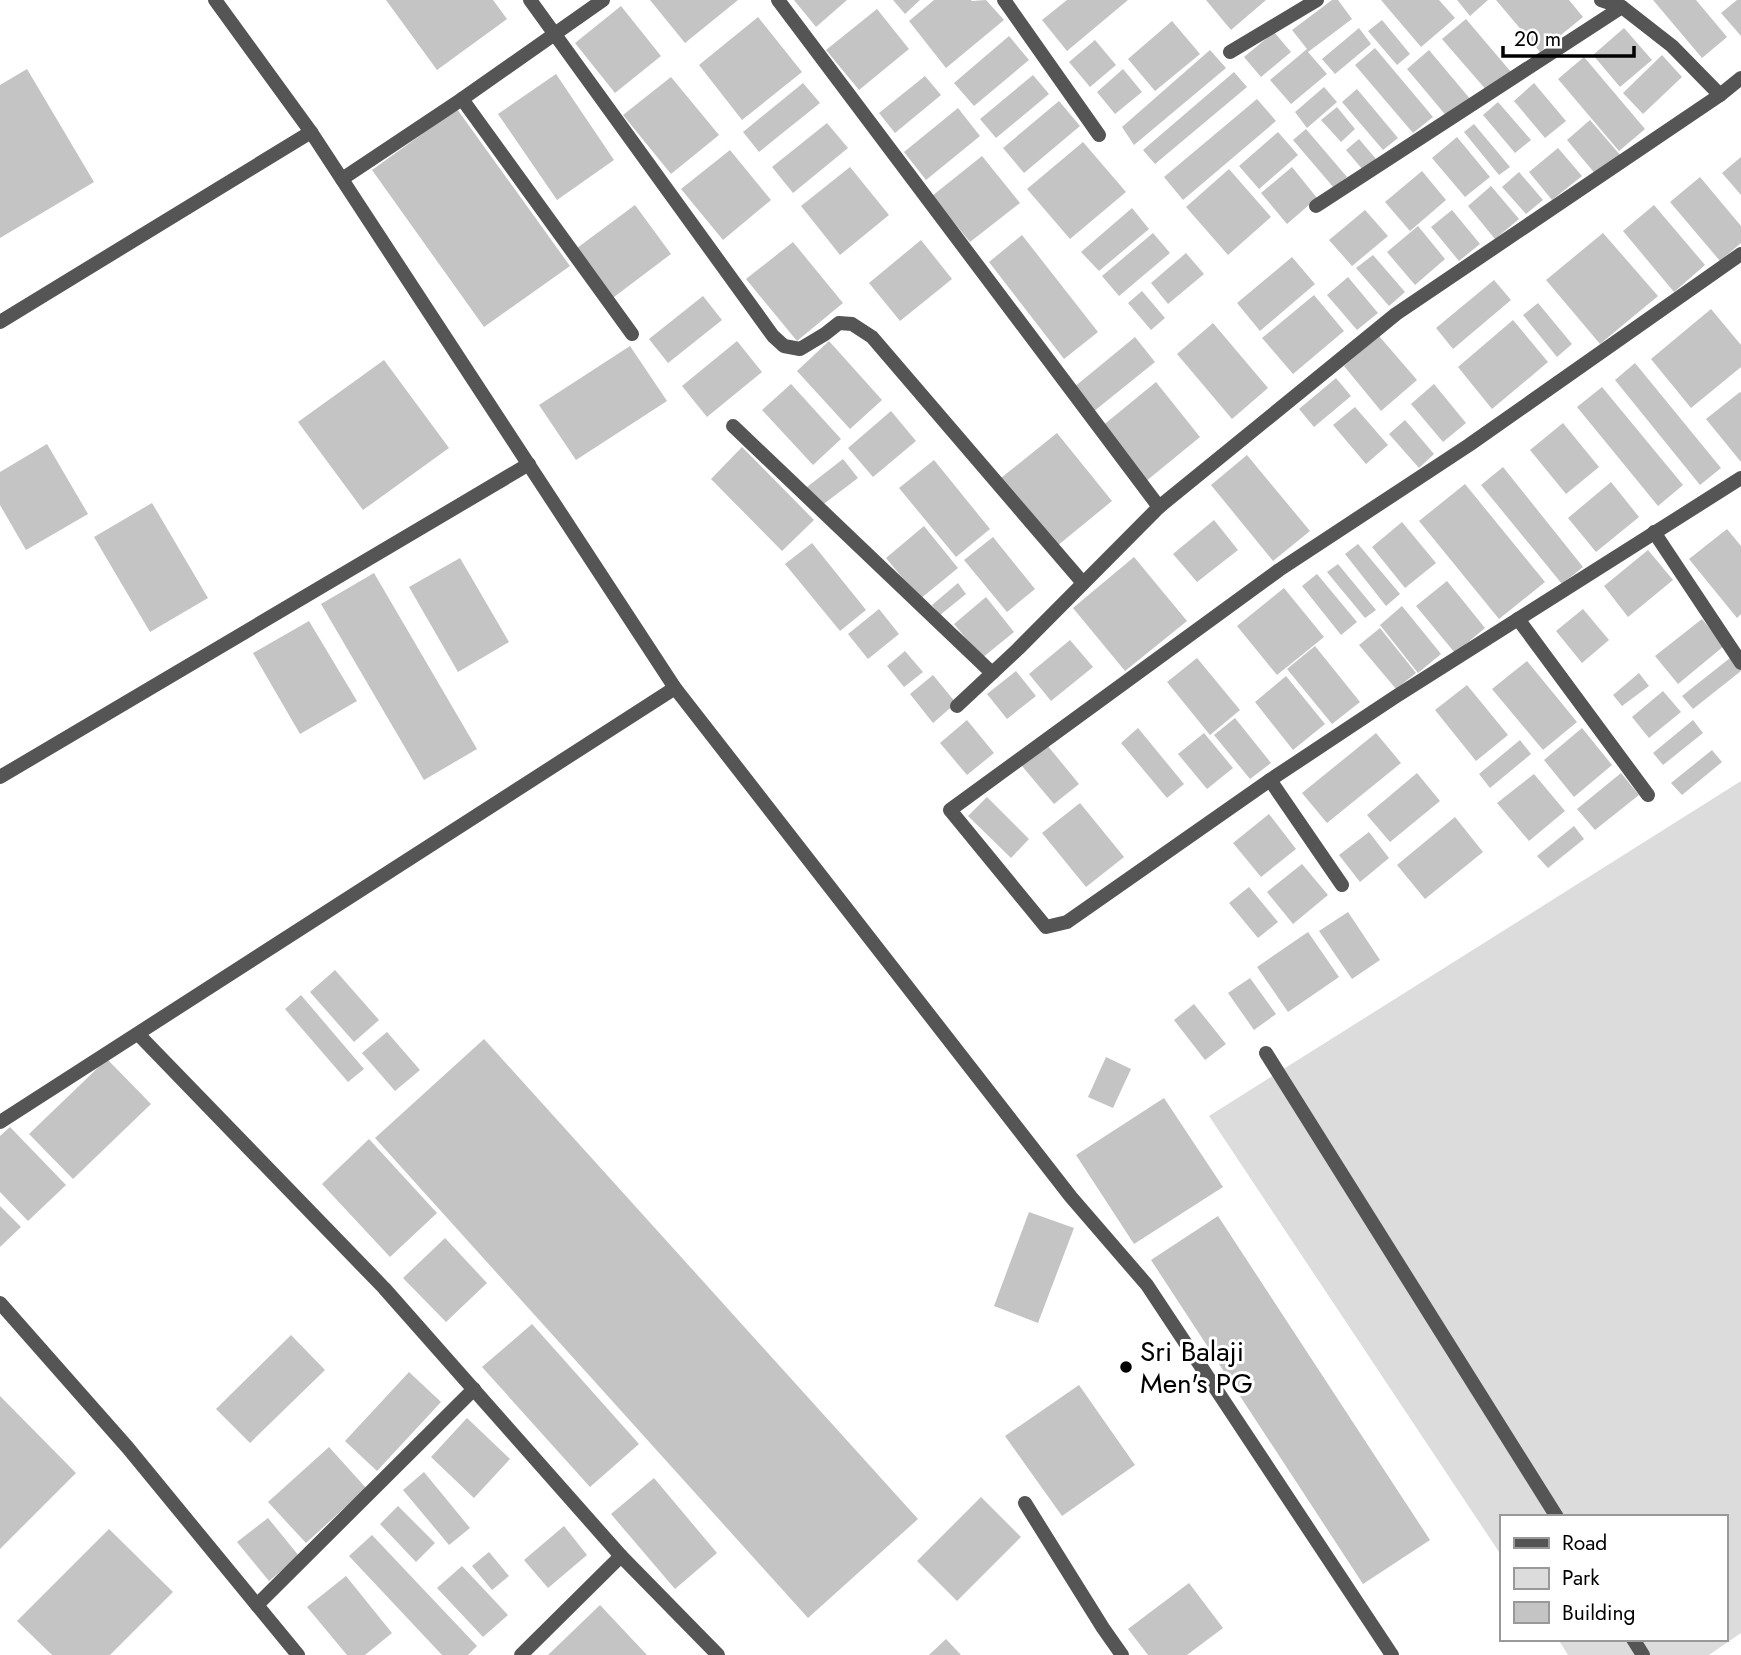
<svg xmlns="http://www.w3.org/2000/svg" width="1741" height="1655" viewBox="0 0 1741 1655" font-family="Jost,sans-serif">
	<rect width="100%" height="100%" fill="#fff"/>
	<polygon fill="#dcdcdc" points="1741,781 1741,1633 1709,1655 1568,1655 1558,1639 1725,1639 1725,1517 1501,1517 1501,1555 1209,1116"/>
	<g fill="#c4c4c4">
		<polygon points="386,0 493,0 507,19 437,70"/>
		<polygon points="650,0 738,0 685,43"/>
		<polygon points="794,0 847,0 816,27"/>
		<polygon points="893,0 920,0 905,14"/>
		<polygon points="934,0 971,0 972,1 986,0 1004,20 946,68 909,21"/>
		<polygon points="1067,0 1128,0 1067,51 1042,20"/>
		<polygon points="1206,0 1266,0 1231,30"/>
		<polygon points="1332,0 1338,0 1352,19 1308,52 1327,74 1291,104 1270,80 1307,49 1292,30"/>
		<polygon points="1381,0 1439,0 1455,18 1421,47"/>
		<polygon points="1457,0 1488,0 1470,16"/>
		<polygon points="1496,0 1569,0 1583,17 1540,52"/>
		<polygon points="1653,0 1696,0 1727,37 1702,58"/>
		<polygon points="1737,0 1741,0 1741,36 1721,13"/>
		<polygon points="621,6 661,56 615,93 575,43"/>
		<polygon points="877,9 909,49 859,90 826,50"/>
		<polygon points="758,17 802,72 742,120 699,65"/>
		<polygon points="1466,19 1511,72 1488,92 1442,39"/>
		<polygon points="1382,20 1410,54 1397,65 1368,31"/>
		<polygon points="1172,21 1200,54 1155,91 1128,59"/>
		<polygon points="1359,28 1371,44 1335,74 1322,59"/>
		<polygon points="1624,28 1652,60 1620,87 1593,55"/>
		<polygon points="1274,32 1291,52 1261,77 1244,57"/>
		<polygon points="1009,36 1029,60 974,106 954,83"/>
		<polygon points="1095,40 1116,65 1090,87 1069,62"/>
		<polygon points="1375,48 1433,117 1413,133 1355,65"/>
		<polygon points="1210,50 1226,68 1134,145 1122,127"/>
		<polygon points="1429,50 1471,100 1449,119 1407,69"/>
		<polygon points="1662,55 1682,77 1643,114 1623,93"/>
		<polygon points="1584,57 1645,129 1619,151 1558,79"/>
		<polygon points="27,69 94,182 0,238 0,85"/>
		<polygon points="1123,69 1142,92 1115,114 1097,92"/>
		<polygon points="1234,72 1247,87 1155,164 1143,150"/>
		<polygon points="556,74 614,160 557,200 498,114"/>
		<polygon points="1033,75 1049,94 996,138 980,119"/>
		<polygon points="925,76 941,95 895,133 879,113"/>
		<polygon points="671,77 719,135 671,174 623,115"/>
		<polygon points="803,83 820,103 759,152 743,132"/>
		<polygon points="1534,83 1566,121 1545,138 1514,101"/>
		<polygon points="1324,87 1337,102 1307,128 1295,112"/>
		<polygon points="1357,89 1398,138 1383,150 1342,102"/>
		<polygon points="1257,99 1276,121 1183,200 1164,177"/>
		<polygon points="1059,101 1080,126 1024,173 1003,148"/>
		<polygon points="1498,102 1531,140 1515,153 1483,115"/>
		<polygon points="1337,107 1355,129 1341,142 1321,120"/>
		<polygon points="958,108 980,136 926,180 904,152"/>
		<polygon points="457,109 570,266 484,327 372,170"/>
		<polygon points="1590,120 1621,156 1597,176 1567,140"/>
		<polygon points="827,123 848,148 793,193 772,167"/>
		<polygon points="1474,124 1510,167 1499,175 1464,132"/>
		<polygon points="1306,129 1347,177 1334,188 1293,140"/>
		<polygon points="1278,132 1298,155 1259,189 1239,166"/>
		<polygon points="1457,137 1490,177 1465,197 1432,158"/>
		<polygon points="1359,139 1376,159 1363,170 1346,150"/>
		<polygon points="1083,142 1126,192 1070,239 1027,189"/>
		<polygon points="1558,148 1582,176 1552,200 1529,172"/>
		<polygon points="730,150 771,200 723,240 681,189"/>
		<polygon points="982,156 1020,203 970,242 932,196"/>
		<polygon points="1741,157 1741,195 1722,173"/>
		<polygon points="850,167 889,215 840,255 801,206"/>
		<polygon points="1292,167 1317,198 1287,224 1261,193"/>
		<polygon points="1229,169 1271,217 1228,255 1186,207"/>
		<polygon points="1422,171 1446,200 1410,231 1385,202"/>
		<polygon points="1519,172 1543,200 1526,214 1502,187"/>
		<polygon points="1700,177 1741,226 1741,243 1720,261 1670,202"/>
		<polygon points="1491,186 1519,219 1495,239 1468,206"/>
		<polygon points="635,205 671,254 610,300 573,251"/>
		<polygon points="1654,205 1705,265 1674,292 1623,231"/>
		<polygon points="1132,208 1149,229 1099,271 1081,252"/>
		<polygon points="1365,210 1388,236 1352,266 1329,240"/>
		<polygon points="1452,210 1480,244 1459,261 1431,227"/>
		<polygon points="1418,226 1445,259 1415,285 1387,252"/>
		<polygon points="1153,233 1170,253 1119,296 1102,276"/>
		<polygon points="1603,233 1658,296 1600,344 1546,280"/>
		<polygon points="1022,235 1098,332 1064,359 989,262"/>
		<polygon points="921,240 952,279 900,321 869,283"/>
		<polygon points="793,242 843,303 797,341 746,279"/>
		<polygon points="1186,253 1204,274 1168,304 1151,283"/>
		<polygon points="1373,255 1405,292 1389,306 1356,268"/>
		<polygon points="1292,257 1315,284 1260,331 1237,303"/>
		<polygon points="1348,277 1378,313 1357,330 1327,295"/>
		<polygon points="1494,280 1511,300 1453,349 1436,328"/>
		<polygon points="1142,291 1165,318 1151,330 1128,303"/>
		<polygon points="1314,295 1344,331 1293,374 1262,338"/>
		<polygon points="703,296 722,320 668,363 649,339"/>
		<polygon points="1538,303 1572,344 1557,357 1523,315"/>
		<polygon points="1711,309 1741,345 1741,367 1691,408 1651,359"/>
		<polygon points="1513,320 1548,362 1492,409 1458,367"/>
		<polygon points="1213,323 1268,388 1232,419 1177,354"/>
		<polygon points="1379,336 1417,380 1381,411 1344,366"/>
		<polygon points="1135,337 1155,362 1093,412 1073,388"/>
		<polygon points="737,341 762,372 707,417 682,386"/>
		<polygon points="829,341 882,400 850,429 797,371"/>
		<polygon points="630,346 667,401 576,460 539,405"/>
		<polygon points="384,360 449,448 363,510 298,422"/>
		<polygon points="1635,363 1721,468 1700,485 1615,380"/>
		<polygon points="1336,378 1351,396 1314,427 1299,409"/>
		<polygon points="1156,382 1200,437 1145,482 1101,427"/>
		<polygon points="791,384 841,439 813,465 762,410"/>
		<polygon points="1434,384 1466,423 1443,442 1411,404"/>
		<polygon points="1602,387 1683,485 1658,506 1577,407"/>
		<polygon points="1740,392 1741,393 1741,462 1706,419"/>
		<polygon points="1355,407 1388,445 1366,464 1333,425"/>
		<polygon points="891,411 916,441 873,477 848,448"/>
		<polygon points="1405,420 1434,454 1419,468 1389,434"/>
		<polygon points="1563,423 1599,467 1566,494 1530,450"/>
		<polygon points="1057,433 1112,501 1057,546 1001,478"/>
		<polygon points="47,444 88,514 26,550 0,505 0,472"/>
		<polygon points="742,447 814,520 782,551 711,479"/>
		<polygon points="1247,455 1310,531 1273,561 1211,485"/>
		<polygon points="843,459 858,478 821,506 807,487"/>
		<polygon points="934,460 990,529 956,557 899,488"/>
		<polygon points="1503,467 1583,567 1562,584 1481,485"/>
		<polygon points="1611,482 1639,517 1596,552 1568,518"/>
		<polygon points="1465,484 1545,582 1499,619 1419,521"/>
		<polygon points="152,503 208,598 150,632 94,537"/>
		<polygon points="1214,520 1238,550 1197,582 1173,554"/>
		<polygon points="1402,522 1436,563 1405,588 1372,547"/>
		<polygon points="924,526 958,568 920,599 886,558"/>
		<polygon points="1727,529 1741,546 1741,614 1737,618 1689,559"/>
		<polygon points="993,537 1035,589 1007,612 964,560"/>
		<polygon points="812,543 866,610 840,631 785,564"/>
		<polygon points="1358,544 1400,594 1386,606 1345,554"/>
		<polygon points="1648,550 1673,580 1628,617 1604,586"/>
		<polygon points="1134,557 1187,621 1125,671 1073,608"/>
		<polygon points="460,558 509,642 458,672 409,587"/>
		<polygon points="1338,564 1376,610 1365,618 1327,572"/>
		<polygon points="374,573 477,749 424,780 321,604"/>
		<polygon points="1317,574 1357,622 1341,635 1302,586"/>
		<polygon points="1447,581 1485,628 1455,653 1416,606"/>
		<polygon points="958,583 966,594 940,615 932,605"/>
		<polygon points="1284,588 1324,637 1277,675 1237,626"/>
		<polygon points="986,597 1014,632 982,658 954,624"/>
		<polygon points="1402,606 1441,654 1418,673 1380,625"/>
		<polygon points="879,609 899,634 868,659 848,634"/>
		<polygon points="1583,609 1609,640 1582,663 1556,631"/>
		<polygon points="1702,619 1724,646 1678,684 1655,656"/>
		<polygon points="309,621 357,701 300,734 253,653"/>
		<polygon points="1380,628 1416,673 1396,689 1359,645"/>
		<polygon points="1070,640 1093,667 1051,701 1029,674"/>
		<polygon points="1315,646 1360,702 1332,724 1287,669"/>
		<polygon points="905,651 923,672 904,687 887,666"/>
		<polygon points="1197,658 1240,710 1210,735 1167,682"/>
		<polygon points="1730,658 1741,671 1693,709 1682,696"/>
		<polygon points="1527,661 1577,722 1543,750 1492,689"/>
		<polygon points="1016,671 1036,696 1007,719 987,694"/>
		<polygon points="1639,673 1649,686 1622,706 1613,695"/>
		<polygon points="933,675 956,703 933,723 910,694"/>
		<polygon points="1286,676 1325,724 1293,750 1255,702"/>
		<polygon points="1467,685 1508,735 1476,761 1435,710"/>
		<polygon points="1663,691 1681,712 1649,738 1632,717"/>
		<polygon points="1235,718 1271,763 1250,779 1214,735"/>
		<polygon points="967,720 994,753 967,775 940,743"/>
		<polygon points="1693,720 1703,733 1663,765 1653,753"/>
		<polygon points="1138,728 1184,784 1167,798 1121,743"/>
		<polygon points="1582,728 1612,765 1574,797 1544,760"/>
		<polygon points="1204,733 1233,768 1207,789 1178,754"/>
		<polygon points="1376,733 1401,763 1327,823 1302,793"/>
		<polygon points="1520,740 1531,754 1490,788 1479,774"/>
		<polygon points="1047,745 1079,784 1054,804 1022,766"/>
		<polygon points="1712,750 1722,762 1682,795 1671,783"/>
		<polygon points="1417,773 1440,801 1390,842 1367,815"/>
		<polygon points="1621,773 1639,795 1595,830 1577,809"/>
		<polygon points="1534,774 1565,811 1529,841 1497,803"/>
		<polygon points="987,797 1029,839 1011,858 968,816"/>
		<polygon points="1080,803 1124,857 1086,887 1042,833"/>
		<polygon points="1269,814 1296,849 1261,877 1233,843"/>
		<polygon points="1455,817 1483,852 1425,899 1397,865"/>
		<polygon points="1574,826 1584,839 1548,868 1537,856"/>
		<polygon points="1369,832 1389,858 1360,882 1339,855"/>
		<polygon points="1302,864 1328,895 1293,924 1267,892"/>
		<polygon points="1249,887 1278,922 1258,938 1229,903"/>
		<polygon points="1348,912 1380,960 1352,979 1319,931"/>
		<polygon points="1308,932 1339,977 1288,1012 1257,967"/>
		<polygon points="335,970 379,1020 354,1042 310,992"/>
		<polygon points="1250,978 1276,1014 1254,1030 1228,993"/>
		<polygon points="301,995 364,1069 348,1082 285,1009"/>
		<polygon points="1194,1004 1226,1044 1205,1060 1174,1020"/>
		<polygon points="387,1032 420,1070 395,1091 362,1053"/>
		<polygon points="484,1039 918,1519 808,1618 375,1138"/>
		<polygon points="1106,1057 1131,1069 1113,1108 1088,1097"/>
		<polygon points="107,1059 151,1104 73,1179 29,1134"/>
		<polygon points="1164,1098 1223,1187 1134,1244 1076,1155"/>
		<polygon points="10,1127 66,1185 28,1221 0,1192 0,1136"/>
		<polygon points="369,1139 437,1213 390,1257 322,1184"/>
		<polygon points="0,1206 21,1227 0,1247"/>
		<polygon points="1029,1212 1074,1228 1038,1323 994,1306"/>
		<polygon points="1218,1216 1430,1540 1363,1584 1151,1260"/>
		<polygon points="445,1238 487,1283 446,1322 403,1278"/>
		<polygon points="532,1324 639,1444 590,1487 482,1367"/>
		<polygon points="291,1335 325,1370 250,1443 216,1409"/>
		<polygon points="409,1372 441,1402 377,1471 345,1441"/>
		<polygon points="1079,1385 1135,1465 1062,1516 1005,1436"/>
		<polygon points="0,1396 76,1473 0,1549"/>
		<polygon points="467,1418 510,1459 474,1498 431,1457"/>
		<polygon points="329,1447 366,1488 306,1543 268,1502"/>
		<polygon points="424,1472 470,1528 449,1545 403,1490"/>
		<polygon points="654,1478 717,1553 675,1589 611,1514"/>
		<polygon points="981,1497 1021,1537 957,1601 917,1561"/>
		<polygon points="398,1506 435,1543 416,1562 380,1524"/>
		<polygon points="268,1518 299,1556 269,1581 237,1542"/>
		<polygon points="564,1526 587,1555 548,1588 524,1560"/>
		<polygon points="109,1529 173,1592 110,1655 52,1655 17,1621"/>
		<polygon points="372,1535 477,1646 468,1655 442,1655 349,1556"/>
		<polygon points="489,1552 509,1576 492,1590 472,1566"/>
		<polygon points="462,1566 508,1615 483,1637 437,1588"/>
		<polygon points="346,1576 392,1633 365,1655 347,1655 307,1607"/>
		<polygon points="1189,1583 1223,1628 1187,1655 1148,1655 1128,1629"/>
		<polygon points="600,1605 647,1655 548,1655"/>
		<polygon points="946,1639 961,1655 929,1655"/>
	</g>
	<g fill="none" stroke-linecap="round" stroke-linejoin="round">
		<g stroke="#555" stroke-width="14">
			<polyline points="215,0 311,132 675,688 1071,1197 1147,1285 1392,1655"/>
			<polyline points="530,0 773,336 784,346 800,349 825,334 839,323 852,324 872,337 1083,583"/>
			<polyline points="778,0 1159,507 1018,649 957,706"/>
			<polyline points="1004,0 1099,135"/>
			<polyline points="1601,0 1622,7 1672,46 1720,95"/>
			<polyline points="1230,52 1317,0"/>
			<polyline points="462,99 632,334"/>
			<polyline points="342,179 462,99 603,0"/>
			<polyline points="1316,206 1622,7"/>
			<polyline points="1741,254 1469,445 1279,570 950,810 1046,927 1067,922 1270,780 1395,697 1741,478"/>
			<polyline points="0,322 311,132"/>
			<polyline points="733,426 992,673"/>
			<polyline points="1159,507 1396,314 1720,95 1741,78"/>
			<polyline points="1654,532 1741,663"/>
			<polyline points="1518,619 1648,795"/>
			<polyline points="0,777 529,464"/>
			<polyline points="1270,780 1342,885"/>
			<polyline points="138,1034 384,1288 621,1556 718,1655"/>
			<polyline points="1266,1053 1557,1517"/>
			<polyline points="0,1122 675,688"/>
			<polyline points="0,1303 128,1448 298,1655"/>
			<polyline points="1025,1503 1103,1628 1122,1655"/>
			<polyline points="257,1605 474,1389"/>
			<polyline points="1633,1639 1643,1655"/>
			<polyline points="521,1655 621,1556"/>
		</g>
	</g>
	<circle fill="#000" stroke="#fff" stroke-width="2.5" cx="1126" cy="1367" r="7"/>
	<g text-anchor="middle" stroke-width="6" stroke-linejoin="round" paint-order="stroke">
		<g font-size="28" fill="#000" stroke="#fff" text-anchor="start">
			<text x="1140" y="1361">Sri Balaji<tspan x="1140" dy="32">Men's PG</tspan></text>
		</g>
	</g>
	<rect x="1500" y="1515" width="228" height="126" fill="#ffffff" stroke="#999999" stroke-width="2"/>
	<rect x="1514" y="1538" width="35" height="10" fill="#555555" stroke="#999999" stroke-width="2"/>
	<text x="1562" y="1550" font-size="21" fill="#000000">Road</text>
	<rect x="1514" y="1568" width="35" height="21" fill="#dcdcdc" stroke="#999999" stroke-width="2"/>
	<text x="1562" y="1585" font-size="21" fill="#000000">Park</text>
	<rect x="1514" y="1602" width="35" height="21" fill="#c4c4c4" stroke="#999999" stroke-width="2"/>
	<text x="1562" y="1620" font-size="21" fill="#000000">Building</text>
	<path d="M1503 46v10h131v-10" fill="none" stroke="#000000" stroke-width="3.5"/>
	<text x="1514" y="46" font-size="21" fill="#000000" stroke="#ffffff" stroke-width="5" paint-order="stroke">20 m</text>
</svg>
